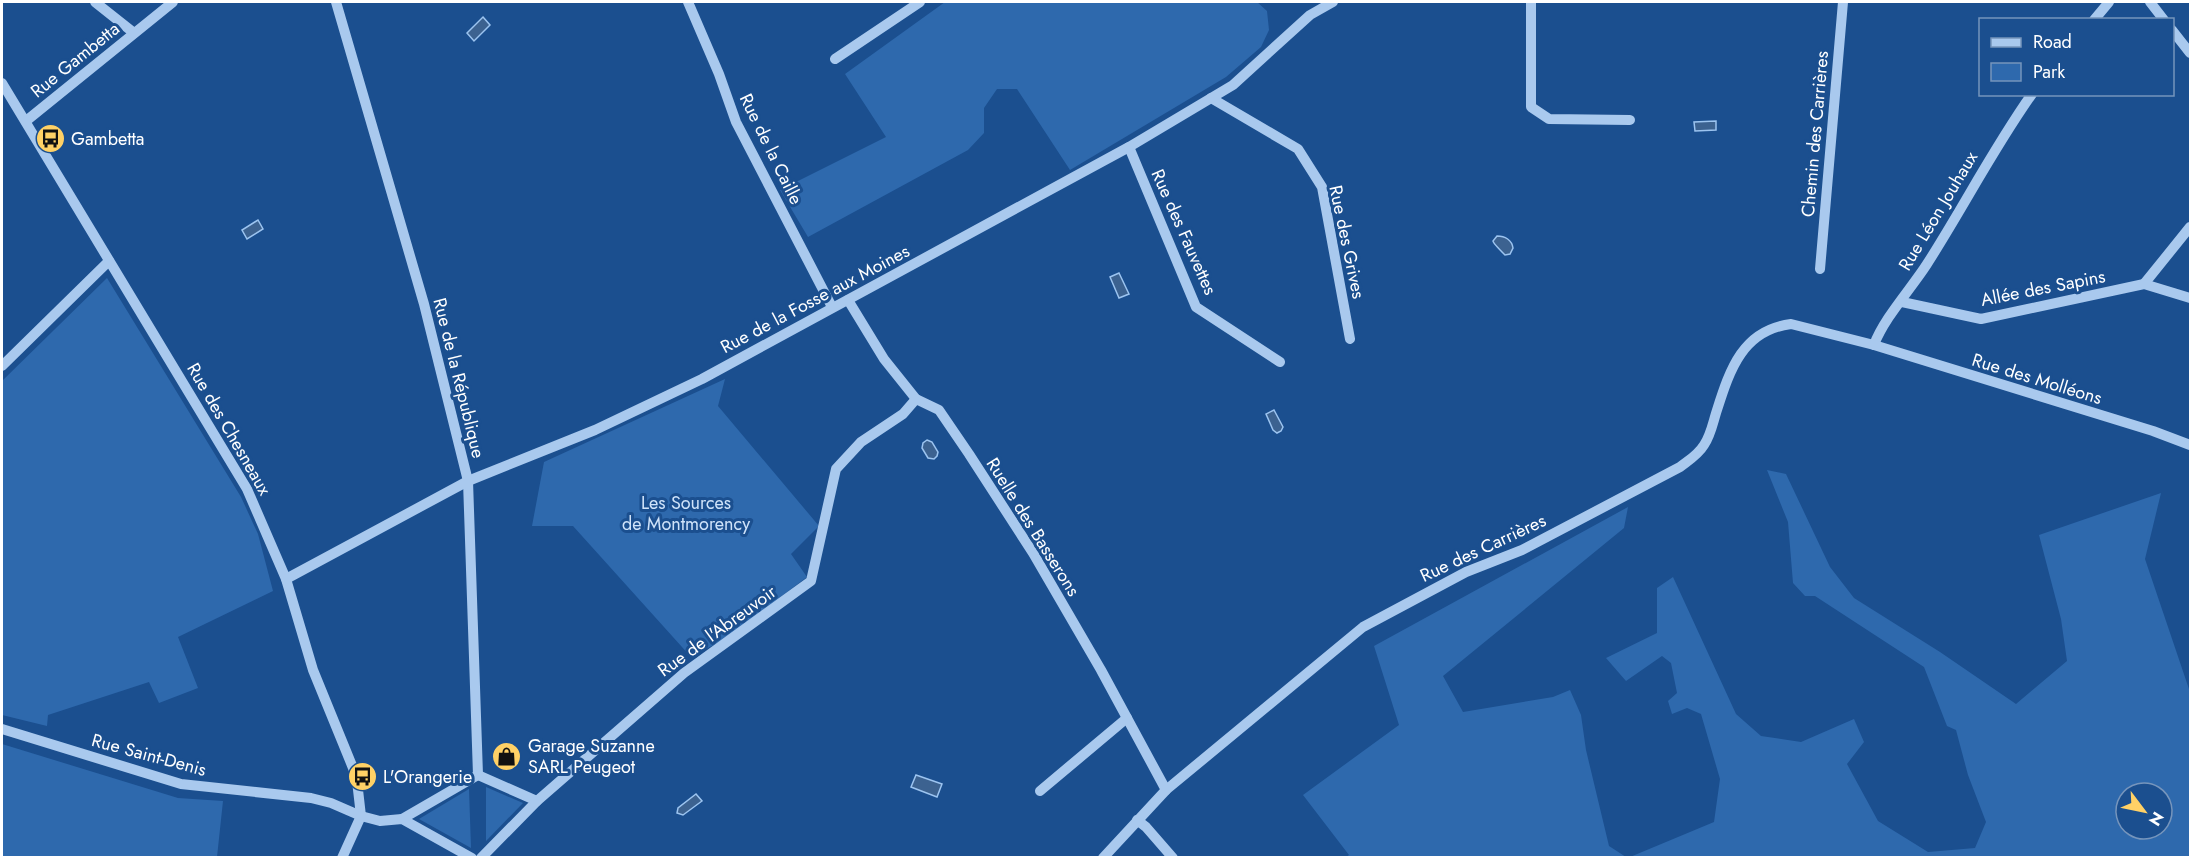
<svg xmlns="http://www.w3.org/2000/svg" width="2192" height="859" viewBox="0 0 2192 859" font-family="Jost,sans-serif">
	<rect width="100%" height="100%" fill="#1b4f8f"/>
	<g fill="#2e69ad" fill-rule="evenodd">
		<polygon points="945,2 1257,2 1267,11 1269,30 1261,47 1226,77 1070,170 1017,89 997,89 984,108 984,133 968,150 808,237 780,190 886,137 845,74"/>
		<polygon points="107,278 241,497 258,534 273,591 178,637 198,688 159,703 149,682 48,715 47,726 2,715 2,381"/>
		<polygon points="725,379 718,406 819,526 791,554 807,577 723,640 691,657 573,526 532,526 544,462"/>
		<path d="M1767,470L1786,474L1830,567L1854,598L1940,652L2016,704L2067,661L2061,619L2039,535L2161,493L2145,559L2190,692V857H1630L1714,822L1720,779L1701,714L1687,708L1672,714L1668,701L1677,693L1671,663L1662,656L1626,681L1606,658L1657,633V588L1673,577L1736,714L1761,736L1801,742L1854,719L1864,742L1847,764L1878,821L1928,852L1975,848L1986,822L1968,775L1956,730L1947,726L1924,667L1815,596H1805L1793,583L1788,522ZM2126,793H2162V829H2126Z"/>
		<polygon points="1628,507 1624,528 1443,676 1463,712 1553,697 1570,690 1581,715 1586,750 1609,846 1626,857 1346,857 1349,855 1303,795 1399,725 1374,646"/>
		<polygon points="2,744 178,798 223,801 217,857 2,857"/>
		<polygon points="486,787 523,803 486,841"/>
		<polygon points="469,789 471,848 419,819"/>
	</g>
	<g fill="#3c6290" stroke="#9cc4f0" stroke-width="1.5">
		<polygon points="483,17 490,25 474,41 467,33"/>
		<polygon points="1716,121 1716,130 1695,131 1694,122"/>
		<polygon points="258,220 263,229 247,239 242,230"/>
		<path d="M1497,236C1505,236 1512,240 1513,248L1510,254L1505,255C1504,254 1493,243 1493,241Z"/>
		<polygon points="1119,273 1129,294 1119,298 1110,277"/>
		<polygon points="1274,410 1283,427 1281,431 1277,433 1273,430 1266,414"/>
		<polygon points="927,440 932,442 938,452 937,456 934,459 928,458 922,448 923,443"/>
		<polygon points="916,775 942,784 937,797 911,787"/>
		<polygon points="696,794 702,801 683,815 677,813 678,808"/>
	</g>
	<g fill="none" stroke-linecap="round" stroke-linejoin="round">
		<g stroke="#a9c9ee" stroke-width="10">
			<polyline points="95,2 134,33"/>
			<polyline points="336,2 424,304 468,481 478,775"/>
			<polyline points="688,2 719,74 736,122 832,307"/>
			<polyline points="1531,2 1531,107 1549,119 1630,120"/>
			<polyline points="2150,2 2164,20"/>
			<polyline points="2094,20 2109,2"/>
			<polyline points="2172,30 2190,53"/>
			<polyline points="835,59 920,2"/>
			<polyline points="2,83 247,489 286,579 313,670 353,768 357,781 361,816"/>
			<polyline points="1211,98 1298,149 1322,187 1350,339"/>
			<polyline points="26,121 173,2"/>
			<polyline points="1129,147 1196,307 1280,362"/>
			<polyline points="1820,269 1843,2"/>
			<polyline points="2144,284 2190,227"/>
			<polyline points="848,300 884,359 916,399 939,410 969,454 1033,553 1101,670 1166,790"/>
			<polyline points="1902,302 1981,319 2144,284 2190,298"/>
			<path d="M1874,345C1884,318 1911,289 1927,264C1963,208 1993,149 2032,94"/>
			<polyline points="2,366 109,261"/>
			<polyline points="286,579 468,481 595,430 702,379 1129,147 1233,85 1310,15 1333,2"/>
			<polyline points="2,729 181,784 311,798 331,803 361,816 380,821 402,819 472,858"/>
			<polyline points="478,775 537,801"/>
			<polyline points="1040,791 1127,718"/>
			<polyline points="402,819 478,775"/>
			<polyline points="1137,820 1146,827 1173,858"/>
			<polyline points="342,858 361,816"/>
			<polyline points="481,858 537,801 684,673 811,581 836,469 861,442 903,414 916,399"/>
			<path d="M1103,858L1166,790L1363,627L1466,572L1522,550L1680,467C1689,460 1698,455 1704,445C1711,435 1713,422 1717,410C1730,369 1743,330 1791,324L1874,345L2153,431L2190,445"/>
		</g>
	</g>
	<defs>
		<symbol id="bus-disc" viewBox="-11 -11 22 22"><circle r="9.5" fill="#ffd166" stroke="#1b4f8f"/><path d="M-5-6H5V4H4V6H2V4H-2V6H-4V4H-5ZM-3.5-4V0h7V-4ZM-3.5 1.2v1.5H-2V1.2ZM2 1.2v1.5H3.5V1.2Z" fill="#111"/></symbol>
		<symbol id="shop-disc" viewBox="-11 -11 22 22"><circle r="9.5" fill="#ffd166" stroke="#1b4f8f"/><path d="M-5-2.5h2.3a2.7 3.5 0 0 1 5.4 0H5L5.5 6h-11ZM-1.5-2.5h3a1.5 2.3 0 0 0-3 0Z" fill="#111"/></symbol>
	</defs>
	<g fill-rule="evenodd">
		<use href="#bus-disc" x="34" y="122" width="33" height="33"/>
		<use href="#shop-disc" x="490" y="740" width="33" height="33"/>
		<use href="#bus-disc" x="346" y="760" width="33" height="33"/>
	</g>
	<g text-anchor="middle" stroke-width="6" stroke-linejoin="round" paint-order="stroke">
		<g font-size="18" fill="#fff" stroke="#1b4f8f">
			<text transform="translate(75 60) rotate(-39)" y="6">Rue Gambetta</text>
			<text transform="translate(1815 134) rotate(-85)" y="6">Chemin des Carrières</text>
			<text transform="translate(771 149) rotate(64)" y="6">Rue de la Caille</text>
			<text transform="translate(1938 211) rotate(-59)" y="6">Rue Léon Jouhaux</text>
			<text transform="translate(1184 232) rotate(66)" y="6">Rue des Fauvettes</text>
			<text transform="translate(1347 242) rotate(78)" y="6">Rue des Grives</text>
			<text transform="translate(2043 288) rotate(-11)" y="6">Allée des Sapins</text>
			<text transform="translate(815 299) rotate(-28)" y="6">Rue de la Fosse aux Moines</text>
			<text transform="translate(459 378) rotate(76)" y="6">Rue de la République</text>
			<text transform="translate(2037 379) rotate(17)" y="6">Rue des Molléons</text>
			<text transform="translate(229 429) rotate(60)" y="6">Rue des Chesneaux</text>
			<text transform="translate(1033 527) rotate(58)" y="6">Ruelle des Basserons</text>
			<text transform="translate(1483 548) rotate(-25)" y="6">Rue des Carrières</text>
			<text transform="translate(717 631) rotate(-36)" y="6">Rue de l'Abreuvoir</text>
			<text transform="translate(149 755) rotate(15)" y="6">Rue Saint-Denis</text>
		</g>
		<g font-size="18" fill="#fff" stroke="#1b4f8f" text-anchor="start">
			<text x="71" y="145">Gambetta</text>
			<text x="528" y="752">Garage Suzanne<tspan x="528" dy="21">SARL Peugeot</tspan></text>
			<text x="383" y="783">L'Orangerie</text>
		</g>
		<g font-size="18" fill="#cfe3fa" stroke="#1b4f8f">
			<text x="686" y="509">Les Sources<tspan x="686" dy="21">de Montmorency</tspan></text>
		</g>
	</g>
	<rect width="2192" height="859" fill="none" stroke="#ffffff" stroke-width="6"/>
	<rect x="1979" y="18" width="195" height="78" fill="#1b4f8f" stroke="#7695bc" stroke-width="1.5"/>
	<rect x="1991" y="38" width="30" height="9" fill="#a9c9ee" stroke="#7695bc" stroke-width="1.5"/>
	<text x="2033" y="48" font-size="18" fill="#ffffff">Road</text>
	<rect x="1991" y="63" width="30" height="18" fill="#2e69ad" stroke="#7695bc" stroke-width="1.5"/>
	<text x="2033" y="78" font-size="18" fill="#ffffff">Park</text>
	<g transform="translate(2144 811) rotate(122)"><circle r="28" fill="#1b4f8f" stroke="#7695bc" stroke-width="1.5"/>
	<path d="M0-4.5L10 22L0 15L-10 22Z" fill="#ffd166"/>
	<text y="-9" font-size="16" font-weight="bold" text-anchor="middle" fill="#ffffff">N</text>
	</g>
</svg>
